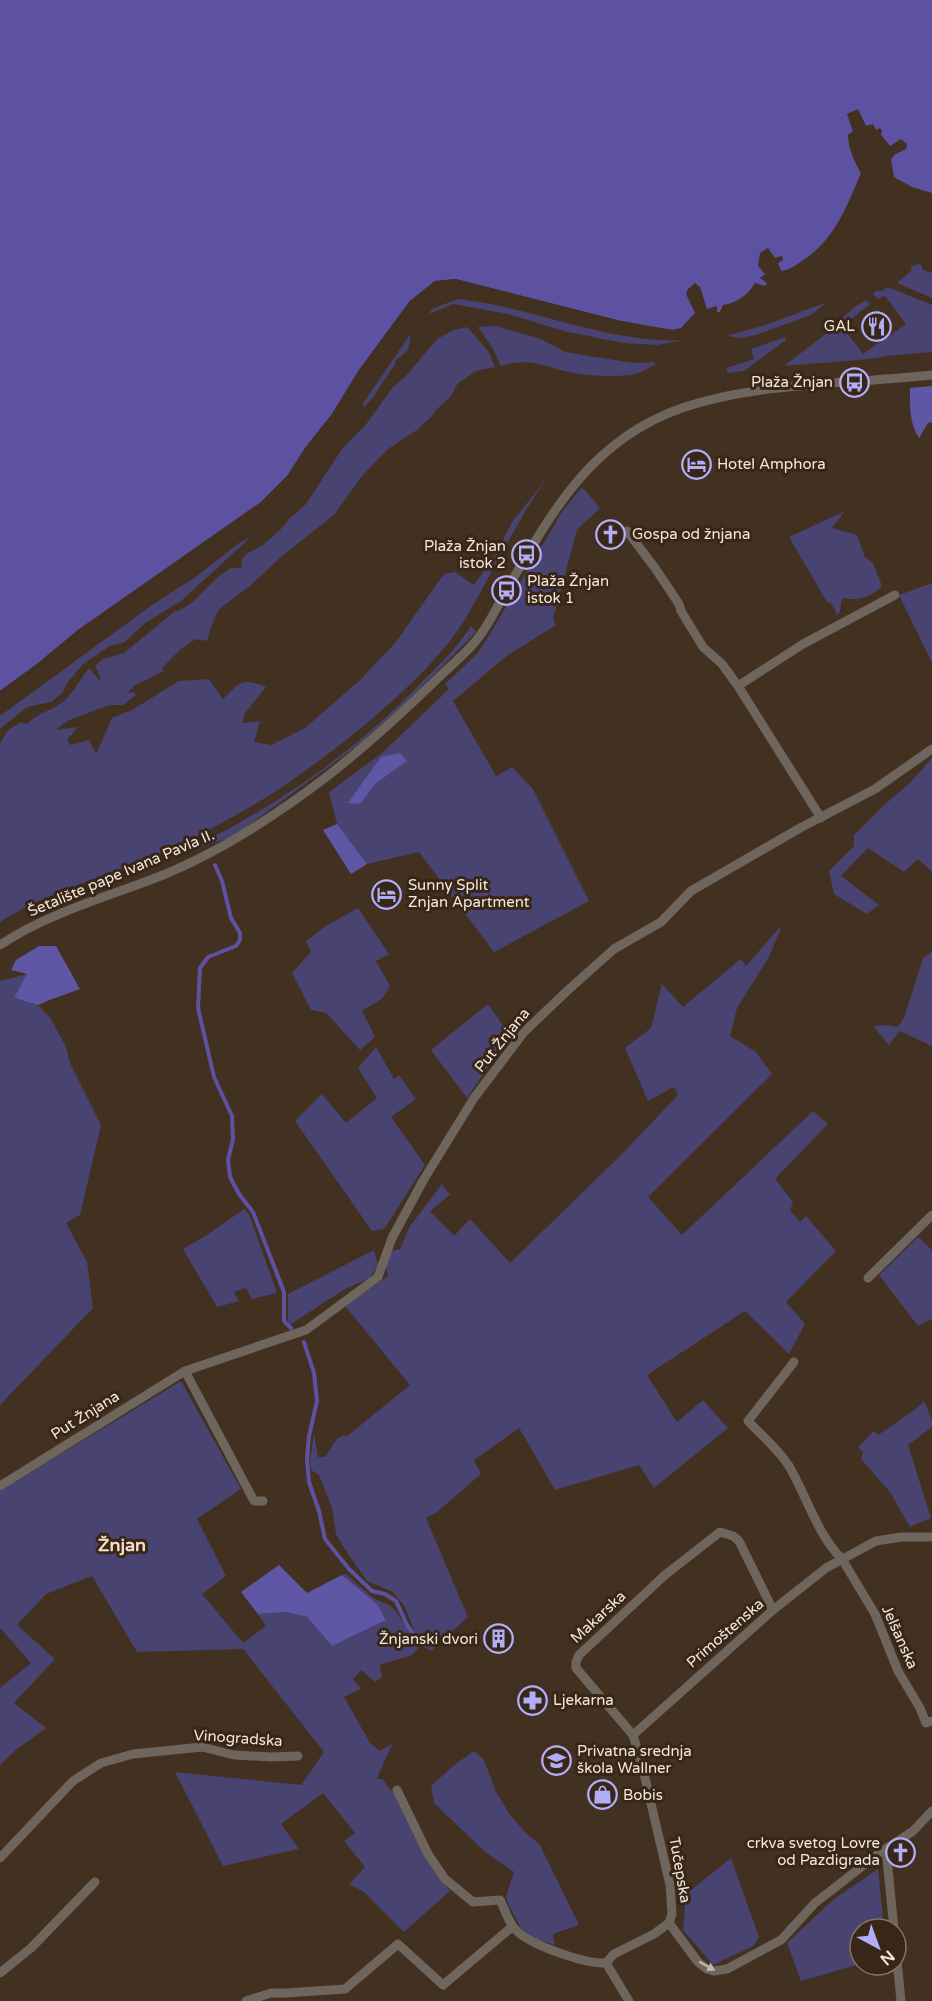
<svg xmlns="http://www.w3.org/2000/svg" width="932" height="2001" viewBox="0 0 932 2001" font-family="'Varela Round',sans-serif">
	<rect width="100%" height="100%" fill="#423020"/>
	<g fill="#484371">
		<polygon points="920,263 923,270 932,273 932,298 897,283 912,270 910,267"/>
		<path d="M888,287L932,305V352L885,356C878,360 800,364 784,366L827,333L826,332L856,306L866,300L870,304L842,326L863,354L906,324L885,296L877,299L873,294L875,291H882Z"/>
		<path d="M458,299C534,307 610,345 686,340L657,345L624,343L567,332L508,314L453,304L429,314L432,309Z"/>
		<polygon points="827,302 811,315 756,335 741,338 727,336 768,324"/>
		<path d="M496,326L541,339L565,352L633,363L654,362L656,364C648,368 639,374 630,375C611,377 588,376 569,372C541,366 531,357 501,366L492,347L478,327Z"/>
		<path d="M467,327L489,352L495,367L476,371L458,383L451,396L435,411L433,415L417,430L388,449L362,476L334,515L282,556L250,586L219,609L212,625L207,641L196,639L182,648L162,668L164,671L134,686L128,693L134,692L136,695L123,705H109L67,721L56,730L78,727L68,739L69,745L89,740L96,754L112,718L132,710L179,681L209,679L223,699C241,681 242,678 266,687L245,713L242,723L260,721L254,742L271,745L305,728L360,680L395,643L444,574L455,572L474,585L497,552L512,522L547,478C516,522 494,570 467,616C443,656 407,688 372,719C326,757 280,792 227,820C206,831 185,844 163,853C108,876 51,890 0,922V743L8,730L21,722L27,724C37,713 51,711 63,702C73,693 81,678 89,668L99,680L101,678L95,666L103,659L124,653L174,612C190,608 200,594 212,583C217,577 225,572 231,568H241L242,559L246,554L263,545L281,529L289,519L306,504L342,449L367,423L392,388L406,376L437,339L454,330Z"/>
		<path d="M411,333L408,350L395,361V365C383,379 378,394 364,407L362,405Z"/>
		<polygon points="785,337 786,340 744,371 728,373 726,368 754,359 751,349"/>
		<polygon points="582,487 600,508 577,530 553,619 556,625 508,655 453,701 496,776 512,767 533,789 589,901 494,952 419,852 367,864 337,824 329,792 381,754 449,689 445,684 476,655 490,634 562,512"/>
		<path d="M845,511L832,528L857,535L865,557L873,563L882,586C870,598 858,601 842,598L840,611L835,619L837,614L832,604L827,602L789,537Z"/>
		<polygon points="251,537 181,601 145,623 125,642 110,646 83,664 68,682 62,693 51,702 27,707 0,729 0,716 152,605 197,576 239,543"/>
		<polygon points="932,583 932,663 899,595"/>
		<path d="M471,626L476,632L413,696L363,741L338,760L242,830L226,839L192,850L191,848C275,807 354,753 420,684C438,666 457,648 471,626Z"/>
		<polygon points="932,758 932,872 918,859 904,872 868,848 841,876 879,905 867,914 834,894 829,871 854,846 854,835 884,805 910,783"/>
		<polygon points="358,908 389,954 376,961 390,986 383,998 362,1011 375,1037 360,1050 326,1013 311,1010 292,973 311,952 306,941 326,926"/>
		<polygon points="782,925 769,957 737,1008 730,1036 756,1052 772,1074 648,1197 682,1235 813,1111 828,1124 775,1179 793,1202 790,1210 800,1222 806,1216 836,1251 786,1302 805,1324 789,1354 745,1311 647,1375 677,1422 703,1400 728,1428 654,1488 639,1465 555,1490 519,1428 474,1460 481,1474 437,1512 426,1518 468,1617 431,1651 420,1645 405,1607 393,1592 367,1581 344,1548 336,1534 332,1508 319,1475 311,1470 310,1459 314,1434 318,1457 325,1457 337,1439 344,1435 346,1437 410,1385 345,1306 388,1276 386,1267 391,1251 400,1249 410,1226 442,1184 450,1195 430,1211 454,1236 470,1219 510,1263 620,1156 678,1095 674,1087 648,1101 625,1048 651,1028 662,984 683,1007 741,959 746,966"/>
		<polygon points="932,952 932,1046 900,1031 889,1045 873,1026 887,1025 898,1027 904,1018 923,958"/>
		<polygon points="28,974 14,998 38,1005 51,1019 66,1047 70,1063 101,1125 80,1215 66,1223 87,1262 93,1308 0,1405 0,981"/>
		<polygon points="488,1004 510,1035 467,1098 431,1050"/>
		<polygon points="376,1047 394,1079 399,1075 416,1099 391,1117 425,1165 384,1229 372,1231 295,1121 322,1094 346,1123 377,1098 358,1068"/>
		<polygon points="244,1209 249,1214 277,1293 252,1299 246,1288 234,1292 239,1301 217,1307 183,1249 210,1233"/>
		<polygon points="918,1237 932,1250 932,1319 918,1326 879,1275"/>
		<polygon points="374,1250 378,1265 369,1279 345,1289 291,1324 288,1321 288,1294"/>
		<path d="M181,1381L241,1489L197,1519L226,1576L202,1594L243,1643L266,1626L258,1614L286,1612L307,1617L332,1646L386,1620L377,1604L342,1575L346,1574L373,1598L389,1605L395,1610L419,1647L412,1655L380,1665L382,1677L375,1682L361,1670L353,1679L361,1689L344,1697L370,1743L380,1751L393,1743L377,1778L384,1780C387,1788 394,1792 398,1799C417,1829 427,1863 450,1891L404,1932L364,1892L349,1884L365,1867L344,1841L355,1833L323,1793L281,1824L299,1849L223,1866L175,1772L301,1785L324,1752L243,1649L137,1652L92,1576L46,1594L17,1625L55,1659L14,1703L46,1728L17,1749L0,1765V1688L31,1663L0,1628V1491Z"/>
		<polygon points="924,1401 932,1420 932,1427 908,1445 931,1518 910,1527 890,1492 861,1459 863,1452 858,1447 874,1431 878,1435 917,1408"/>
		<polygon points="474,1751 484,1760 496,1792 511,1816 525,1832 540,1845 579,1925 553,1934 555,1945 535,1939 521,1928 509,1906 506,1896 514,1872 485,1852 434,1803 431,1786 453,1766"/>
		<polygon points="731,1858 759,1937 753,1946 713,1965 683,1930 686,1894"/>
		<polygon points="878,1869 884,1929 860,1929 860,1964 801,1981 787,1943 834,1899"/>
	</g>
	<g fill="#6056a6">
		<path d="M932,386V422L928,423L919,438C909,423 910,405 910,388Z"/>
		<polygon points="400,753 407,761 375,784 360,804 348,803 381,757"/>
		<polygon points="337,824 367,864 351,874 323,830"/>
		<polygon points="39,946 56,946 80,989 47,1001 38,1005 14,998 27,974 11,970 16,960"/>
		<polygon points="279,1565 307,1593 342,1575 377,1604 386,1620 332,1646 307,1617 286,1612 258,1614 241,1592"/>
	</g>
	<path fill="#5d52a2" d="M0,0H932V193L912,187L894,177L891,160L894,155L906,149L907,144L901,139L890,146L881,135L882,131L880,128L876,130L873,124L866,126L858,109L847,114L853,131L848,135C848,148 854,161 861,173C847,206 834,241 802,261C795,266 789,270 781,271L778,263L783,260L782,256L775,258L768,248L760,253L758,266L765,274L760,278L767,283L765,286L755,283C748,295 737,303 723,305L720,312H717V306L707,309L700,287L695,283L688,289L686,294L695,313L681,328L672,330L621,321L456,279L435,281L410,301L359,370L332,414L305,448L288,475L261,502L78,630L37,664L0,691Z"/>
	<polygon fill="#423020" points="455,279 621,321 672,330 685,328 672,333 621,324 475,285 455,282 437,284 412,303 361,372 334,416 308,450 290,477 263,504 80,632 38,667 0,694 0,691 37,664 78,630 261,502 288,475 305,448 332,414 359,370 410,301 435,281"/>
	<g fill="none" stroke-linecap="round" stroke-linejoin="round">
		<g stroke="#5d52a2" stroke-width="4">
			<polyline points="215,865 222,881 231,918 240,933 240,940 236,946 208,957 200,968 198,1008 214,1077 232,1116 233,1139 228,1160 230,1177 239,1194 253,1212 284,1292 284,1321 291,1328"/>
			<polyline points="304,1342 314,1373 317,1401 309,1436 307,1459 309,1482 319,1511 325,1539 349,1569 372,1591 385,1594 396,1601 407,1625 414,1635"/>
		</g>
		<g stroke="#6e655d" stroke-width="9">
			<polyline points="627,531 655,568 679,604 681,611 703,647 722,664 738,686 821,818"/>
			<polyline points="738,686 803,644 895,595"/>
			<path d="M0,945C50,912 108,897 163,875C222,851 275,816 325,778C365,747 401,714 437,679C449,667 463,656 474,643C489,626 498,604 510,584C554,508 593,439 682,408C758,382 852,384 932,375"/>
			<polyline points="868,1278 932,1215"/>
			<path d="M794,1362L748,1421C761,1435 779,1450 789,1466C807,1497 817,1534 842,1559L875,1614L898,1671L920,1708L926,1723L932,1721"/>
			<polyline points="185,1371 254,1501 263,1501"/>
			<polyline points="0,1486 185,1371 306,1330 378,1277 392,1238 424,1179 474,1098 524,1032 567,991 614,949 661,922 691,891 800,828 875,789 932,749"/>
			<polyline points="633,1735 773,1610 826,1568 876,1541 901,1537 932,1537"/>
			<path d="M397,1790L428,1854L445,1879L473,1902L500,1900C505,1909 508,1922 515,1929C529,1945 585,1964 606,1963"/>
			<polyline points="886,1849 894,1929"/>
			<polyline points="0,1858 73,1781 101,1763 133,1754 202,1747 234,1755 271,1757 298,1756"/>
			<polyline points="669,1923 672,1914 670,1885 643,1769 633,1735 576,1668 576,1662 579,1655 665,1575 720,1532 733,1536 739,1541 773,1610"/>
			<polyline points="669,1923 698,1962 707,1969 714,1971 727,1969 781,1940 815,1903 878,1854 913,1831 932,1811"/>
			<polyline points="896,1951 901,2001"/>
			<polyline points="606,1963 614,1954 654,1934 669,1923"/>
			<polyline points="606,1963 629,2001"/>
			<polyline points="0,1973 31,1948 95,1882"/>
			<polyline points="246,2001 271,1993 286,1993 345,1989 398,1944 443,1985 512,1927"/>
		</g>
	</g>
	<defs><path id="oneway-solid" d="M-6-.8H1V-3.2L6.5 0L1 3.2V.8H-6Z" transform="scale(1.5)"/></defs>
	<use fill="#beb4aa" href="#oneway-solid" transform="translate(707 1966) rotate(29)"/>
	<defs>
		<symbol id="restaurant-ring" viewBox="-11 -11 22 22"><circle r="9.5" fill="#382616" stroke="#b2adf9" stroke-width="1.5"/><path d="M-5-6h1v4h1v-4h1v4h1v-4h1v5L-1.5 .5V6h-2V.5L-5-1ZM5-6V6H3V1.5H1.5Q1.5-4 5-6Z" fill="#b2adf9"/></symbol>
		<symbol id="bus-ring" viewBox="-11 -11 22 22"><circle r="9.5" fill="#382616" stroke="#b2adf9" stroke-width="1.5"/><path d="M-5-6H5V4H4V6H2V4H-2V6H-4V4H-5ZM-3.5-4V0h7V-4ZM-3.5 1.2v1.5H-2V1.2ZM2 1.2v1.5H3.5V1.2Z" fill="#b2adf9"/></symbol>
		<symbol id="hotel-ring" viewBox="-11 -11 22 22"><circle r="9.5" fill="#382616" stroke="#b2adf9" stroke-width="1.5"/><path d="M-6-4.5h1.5V1H6V5H4.5V3h-9V5H-6ZM-4 0a1.8 1.8 0 1 1 3.6 0ZM.5 0V-2.5h3Q6-2.5 6 0Z" fill="#b2adf9"/></symbol>
		<symbol id="church-ring" viewBox="-11 -11 22 22"><circle r="9.5" fill="#382616" stroke="#b2adf9" stroke-width="1.5"/><path d="M-1.2-6h2.4v3.5h3.3v2.4h-3.3V6h-2.4V-.1h-3.3v-2.4h3.3Z" fill="#b2adf9"/></symbol>
		<symbol id="building-ring" viewBox="-11 -11 22 22"><circle r="9.5" fill="#382616" stroke="#b2adf9" stroke-width="1.5"/><path d="M-4-6H4V6H1V3H-1V6H-4ZM-2.5-4.3h1.7v1.8h-1.7ZM.8-4.3h1.7v1.8H.8ZM-2.5-1h1.7V.8h-1.7ZM.8-1h1.7V.8H.8Z" fill="#b2adf9"/></symbol>
		<symbol id="pharmacy-ring" viewBox="-11 -11 22 22"><circle r="9.5" fill="#382616" stroke="#b2adf9" stroke-width="1.5"/><path d="M-2-6h4v4h4v4h-4v4h-4v-4h-4v-4h4Z" fill="#b2adf9"/></symbol>
		<symbol id="school-ring" viewBox="-11 -11 22 22"><circle r="9.5" fill="#382616" stroke="#b2adf9" stroke-width="1.5"/><path d="M0-5L7-2L0 1L-7-2ZM-4 1L0 2.5L4 1V4Q0 6-4 4Z" fill="#b2adf9"/></symbol>
		<symbol id="shop-ring" viewBox="-11 -11 22 22"><circle r="9.5" fill="#382616" stroke="#b2adf9" stroke-width="1.5"/><path d="M-5-2.5h2.3a2.7 3.5 0 0 1 5.4 0H5L5.5 6h-11ZM-1.5-2.5h3a1.5 2.3 0 0 0-3 0Z" fill="#b2adf9"/></symbol>
	</defs>
	<g fill-rule="evenodd">
		<use href="#restaurant-ring" x="860" y="310" width="33" height="33"/>
		<use href="#bus-ring" x="838" y="366" width="33" height="33"/>
		<use href="#hotel-ring" x="680" y="448" width="33" height="33"/>
		<use href="#church-ring" x="594" y="518" width="33" height="33"/>
		<use href="#bus-ring" x="510" y="538" width="33" height="33"/>
		<use href="#bus-ring" x="490" y="574" width="33" height="33"/>
		<use href="#hotel-ring" x="370" y="878" width="33" height="33"/>
		<use href="#building-ring" x="482" y="1622" width="33" height="33"/>
		<use href="#pharmacy-ring" x="516" y="1684" width="33" height="33"/>
		<use href="#school-ring" x="540" y="1744" width="33" height="33"/>
		<use href="#shop-ring" x="586" y="1778" width="33" height="33"/>
		<use href="#church-ring" x="884" y="1836" width="33" height="33"/>
	</g>
	<g text-anchor="middle" stroke-width="6" stroke-linejoin="round" paint-order="stroke">
		<g font-size="15" fill="#f4e8de" stroke="#382616" text-anchor="start">
			<text x="855" y="331" text-anchor="end">GAL</text>
			<text x="833" y="387" text-anchor="end">Plaža Žnjan</text>
			<text x="717" y="469">Hotel Amphora</text>
			<text x="632" y="539">Gospa od žnjana</text>
			<text x="506" y="551" text-anchor="end">Plaža Žnjan<tspan x="506" dy="17">istok 2</tspan></text>
			<text x="527" y="586">Plaža Žnjan<tspan x="527" dy="17">istok 1</tspan></text>
			<text x="408" y="890">Sunny Split<tspan x="408" dy="17">Znjan Apartment</tspan></text>
			<text x="478" y="1644" text-anchor="end">Žnjanski dvori</text>
			<text x="553" y="1705">Ljekarna</text>
			<text x="577" y="1756">Privatna srednja<tspan x="577" dy="17">škola Wallner</tspan></text>
			<text x="623" y="1800">Bobis</text>
			<text x="880" y="1848" text-anchor="end">crkva svetog Lovre<tspan x="880" dy="17">od Pazdigrada</tspan></text>
		</g>
		<g font-size="15" fill="#f4e8de" stroke="#382616">
			<text transform="translate(121 873) rotate(-23)" y="5">Šetalište pape Ivana Pavla II.</text>
			<text transform="translate(502 1040) rotate(-51)" y="5">Put Žnjana</text>
			<text transform="translate(85 1415) rotate(-32)" y="5">Put Žnjana</text>
			<text transform="translate(598 1617) rotate(-43)" y="5">Makarska</text>
			<text transform="translate(725 1633) rotate(-41)" y="5">Primoštenska</text>
			<text transform="translate(900 1637) rotate(66)" y="5">Jelšanska</text>
			<text transform="translate(238 1738) rotate(4)" y="5">Vinogradska</text>
			<text transform="translate(680 1870) rotate(80)" y="5">Tučepska</text>
		</g>
		<g font-size="18" font-weight="bold" fill="#f5ddc9" stroke="#382616">
			<text x="122" y="1551">Žnjan</text>
		</g>
	</g>
	<g transform="translate(878 1947) rotate(139)"><circle r="28" fill="#382616" stroke="#837466" stroke-width="1.5"/>
	<path d="M0-4.5L10 22L0 15L-10 22Z" fill="#b2adf9"/>
	<text y="-9" font-size="16" font-weight="bold" text-anchor="middle" fill="#f4e8de">N</text>
	</g>
</svg>
